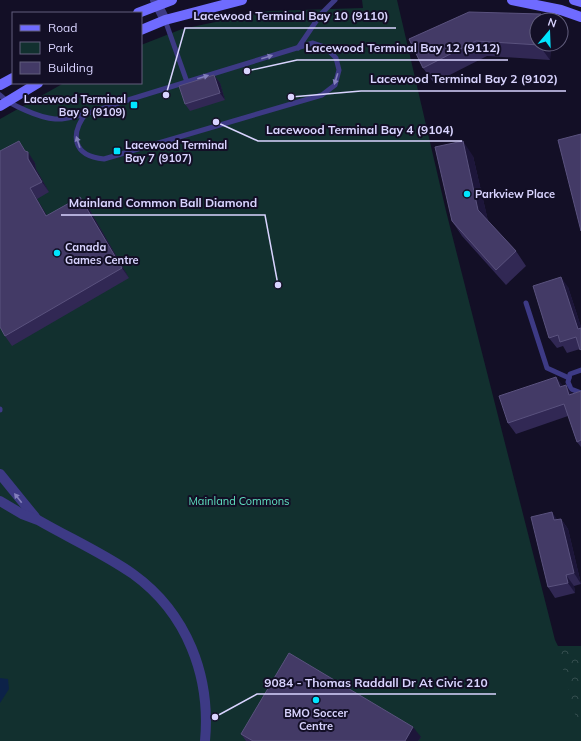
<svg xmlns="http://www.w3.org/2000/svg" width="581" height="741" viewBox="0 0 581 741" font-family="Mulish,sans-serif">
	<defs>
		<pattern id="forest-crowns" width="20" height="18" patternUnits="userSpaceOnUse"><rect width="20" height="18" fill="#12302f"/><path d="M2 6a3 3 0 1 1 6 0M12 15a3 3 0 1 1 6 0" fill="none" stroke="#344d4e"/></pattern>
	</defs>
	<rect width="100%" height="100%" fill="#130f26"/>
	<polygon fill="#12302f" points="362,0 397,0 446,211 555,640 558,646 581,646 581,741 0,741 0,119 64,83 141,83 141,45 182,29 268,11 363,8"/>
	<polygon fill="url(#forest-crowns)" points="557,646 581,646 581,737"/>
	<polygon fill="#0c2248" points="0,678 8,679 9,689 0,703"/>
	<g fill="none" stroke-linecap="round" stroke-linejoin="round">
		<g stroke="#3d3a85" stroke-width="5">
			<polyline points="165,20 187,82"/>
			<polyline points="298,48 321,14 335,0"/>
			<path d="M0,95C10,105 40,118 55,119C74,120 108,106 128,100C190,81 251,62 313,43L325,47L336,58L339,70L335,85L322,95L104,159C73,156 69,135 87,112"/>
			<polyline points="526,303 547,368 569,378"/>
			<polyline points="581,370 570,374 568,382 571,389 581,393"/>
			<polyline points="0,409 0,410"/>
		</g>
		<g stroke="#3d3a85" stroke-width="10">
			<polyline points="0,474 35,517"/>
			<path d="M0,501L22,514L38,520C69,538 103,553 133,574C187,613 211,676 205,741"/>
		</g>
		<polyline stroke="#3d3a85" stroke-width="10" points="155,0 165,20"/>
		<g stroke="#6f6bff" stroke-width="10">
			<polyline points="512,0 561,10 581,17"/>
			<polyline points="574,0 581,2"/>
			<polyline points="138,13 172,0"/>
			<polyline points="141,30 165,20 242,0"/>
			<polyline points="0,85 13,78"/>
			<polyline points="0,106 38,83"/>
		</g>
	</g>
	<g fill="#312854">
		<polygon points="541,14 545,20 537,20 551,44 550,60 487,56 434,83 423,68 409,39"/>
		<polygon points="214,75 220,83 225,100 190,111 185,104"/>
		<polygon points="26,152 35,163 36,169 49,192 37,199 47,216 88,207 129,278 12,346 5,336"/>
		<polygon points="473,156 488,221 516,251 526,266 506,285 462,236 452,221"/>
		<polygon points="568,287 581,327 581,351 580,349 567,353 563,346 557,348 549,338"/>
		<polygon points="563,386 572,394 581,391 581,447 577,442 568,416 516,434 508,423"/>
		<polygon points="557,519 561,519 568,529 581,584 574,586 575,593 555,598 548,587"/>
		<polygon points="241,734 421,737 418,741 246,741"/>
	</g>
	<g fill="#1d163a">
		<polygon points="541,14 545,20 541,20"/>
		<polygon points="539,44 551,44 550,60 539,45"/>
		<polygon points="214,75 220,83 225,100 220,93"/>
		<polygon points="19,141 28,156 28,152 35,163 36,169 49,192 42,182"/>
		<polygon points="463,141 473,156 489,225 478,210"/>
		<polygon points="30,188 37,199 54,227 46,216"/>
		<polygon points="80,197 88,207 129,278 122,268"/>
		<polygon points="561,277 568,287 581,327 581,334 578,329"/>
		<polygon points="556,377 564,387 560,387"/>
		<polygon points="566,385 573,395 569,395"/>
		<polygon points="552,512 559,522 554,520"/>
		<polygon points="561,519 568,529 581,584 574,573"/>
		<polygon points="566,575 574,586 575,593 568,583"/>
		<polygon points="413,727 421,737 418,741 405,741"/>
	</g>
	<g fill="#433a66" stroke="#5a527e">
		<polygon points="469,12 541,14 541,20 537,20 537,44 539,44 539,45 476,41 423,68 409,39"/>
		<polygon points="214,75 220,93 185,104 179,86"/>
		<polygon points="581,134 581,231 558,140"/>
		<polygon points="19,141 25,151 28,152 28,159 42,182 30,188 46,216 80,197 122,268 5,336 0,327 0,151"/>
		<polygon points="463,141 478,210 516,251 496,270 452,221 435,147"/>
		<polygon points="561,277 578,329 581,328 581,349 580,350 576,337 560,342 558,335 549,338 533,286"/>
		<polygon points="556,377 560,387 566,385 569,395 581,391 581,440 577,442 564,404 508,423 499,396"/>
		<polygon points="552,512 554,520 561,519 574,573 566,575 568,583 548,587 531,517"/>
		<polygon points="289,653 413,727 405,741 253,741 241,734"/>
	</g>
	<defs><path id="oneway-solid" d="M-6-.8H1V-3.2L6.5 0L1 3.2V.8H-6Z"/></defs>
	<g fill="#837fbc">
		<use href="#oneway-solid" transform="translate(267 57) rotate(-17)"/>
		<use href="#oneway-solid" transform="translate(203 77) rotate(-17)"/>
		<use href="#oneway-solid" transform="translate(336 79) rotate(107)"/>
		<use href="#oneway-solid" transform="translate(78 142) rotate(-108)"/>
		<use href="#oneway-solid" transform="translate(18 498) rotate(-128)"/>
	</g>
	<g fill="#00e5ff" stroke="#130f26" stroke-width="1.5">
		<rect x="130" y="101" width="8" height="8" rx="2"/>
		<rect x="113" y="147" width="8" height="8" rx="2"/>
		<circle cx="467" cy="194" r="4"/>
		<circle cx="57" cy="253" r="4"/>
		<circle cx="316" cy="700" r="4"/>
	</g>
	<g text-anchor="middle" stroke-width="4" stroke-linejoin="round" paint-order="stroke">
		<g font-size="11" font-weight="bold" fill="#d9d4ff" stroke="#130f26" text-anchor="start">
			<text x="126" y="103" text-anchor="end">Lacewood Terminal<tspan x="126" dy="13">Bay 9 (9109)</tspan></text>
			<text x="125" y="149">Lacewood Terminal<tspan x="125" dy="13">Bay 7 (9107)</tspan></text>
			<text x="475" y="198">Parkview Place</text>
			<text x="65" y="251">Canada<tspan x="65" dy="13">Games Centre</tspan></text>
			<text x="316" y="717" text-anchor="middle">BMO Soccer<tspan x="316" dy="13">Centre</tspan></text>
		</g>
		<g font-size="11" fill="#5fe0c0" stroke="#130f26">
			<text x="239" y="505">Mainland Commons</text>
		</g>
	</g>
	<path fill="none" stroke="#d9d4ff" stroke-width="1.5" d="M166 95L185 28H396M247 71L297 60H508M291 97L361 91H566M216 122L258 141H462M278 285L265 215H61M215 717L257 694H496"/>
	<g fill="#d9d4ff" stroke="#130f26" stroke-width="1.5">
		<circle cx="166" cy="95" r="4"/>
		<circle cx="247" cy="71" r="4"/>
		<circle cx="291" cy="97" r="4"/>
		<circle cx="216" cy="122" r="4"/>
		<circle cx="278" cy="285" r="4"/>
		<circle cx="215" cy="717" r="4"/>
	</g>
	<g font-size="12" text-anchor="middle" font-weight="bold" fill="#d9d4ff" stroke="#130f26" stroke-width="4" stroke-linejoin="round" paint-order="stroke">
		<text x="291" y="20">Lacewood Terminal Bay 10 (9110)</text>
		<text x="403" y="52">Lacewood Terminal Bay 12 (9112)</text>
		<text x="464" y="83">Lacewood Terminal Bay 2 (9102)</text>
		<text x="360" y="134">Lacewood Terminal Bay 4 (9104)</text>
		<text x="163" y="207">Mainland Common Ball Diamond</text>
		<text x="376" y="687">9084 - Thomas Raddall Dr At Civic 210</text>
	</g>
	<rect x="12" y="12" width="130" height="72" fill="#130f26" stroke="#625e7d"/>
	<rect x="20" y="25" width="20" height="6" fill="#6f6bff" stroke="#625e7d"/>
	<text x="48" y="32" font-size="12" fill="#d9d4ff">Road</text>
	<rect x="20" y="42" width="20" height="12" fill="#12302f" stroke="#625e7d"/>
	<text x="48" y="52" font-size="12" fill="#d9d4ff">Park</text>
	<rect x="20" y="62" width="20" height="12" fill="#433a66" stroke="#625e7d"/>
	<text x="48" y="72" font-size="12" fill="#d9d4ff">Building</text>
	<g transform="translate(549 32) rotate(19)"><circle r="19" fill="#130f26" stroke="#625e7d"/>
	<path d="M0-3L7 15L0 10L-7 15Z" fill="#00e5ff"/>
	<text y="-6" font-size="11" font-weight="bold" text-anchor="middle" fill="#d9d4ff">N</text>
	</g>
</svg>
